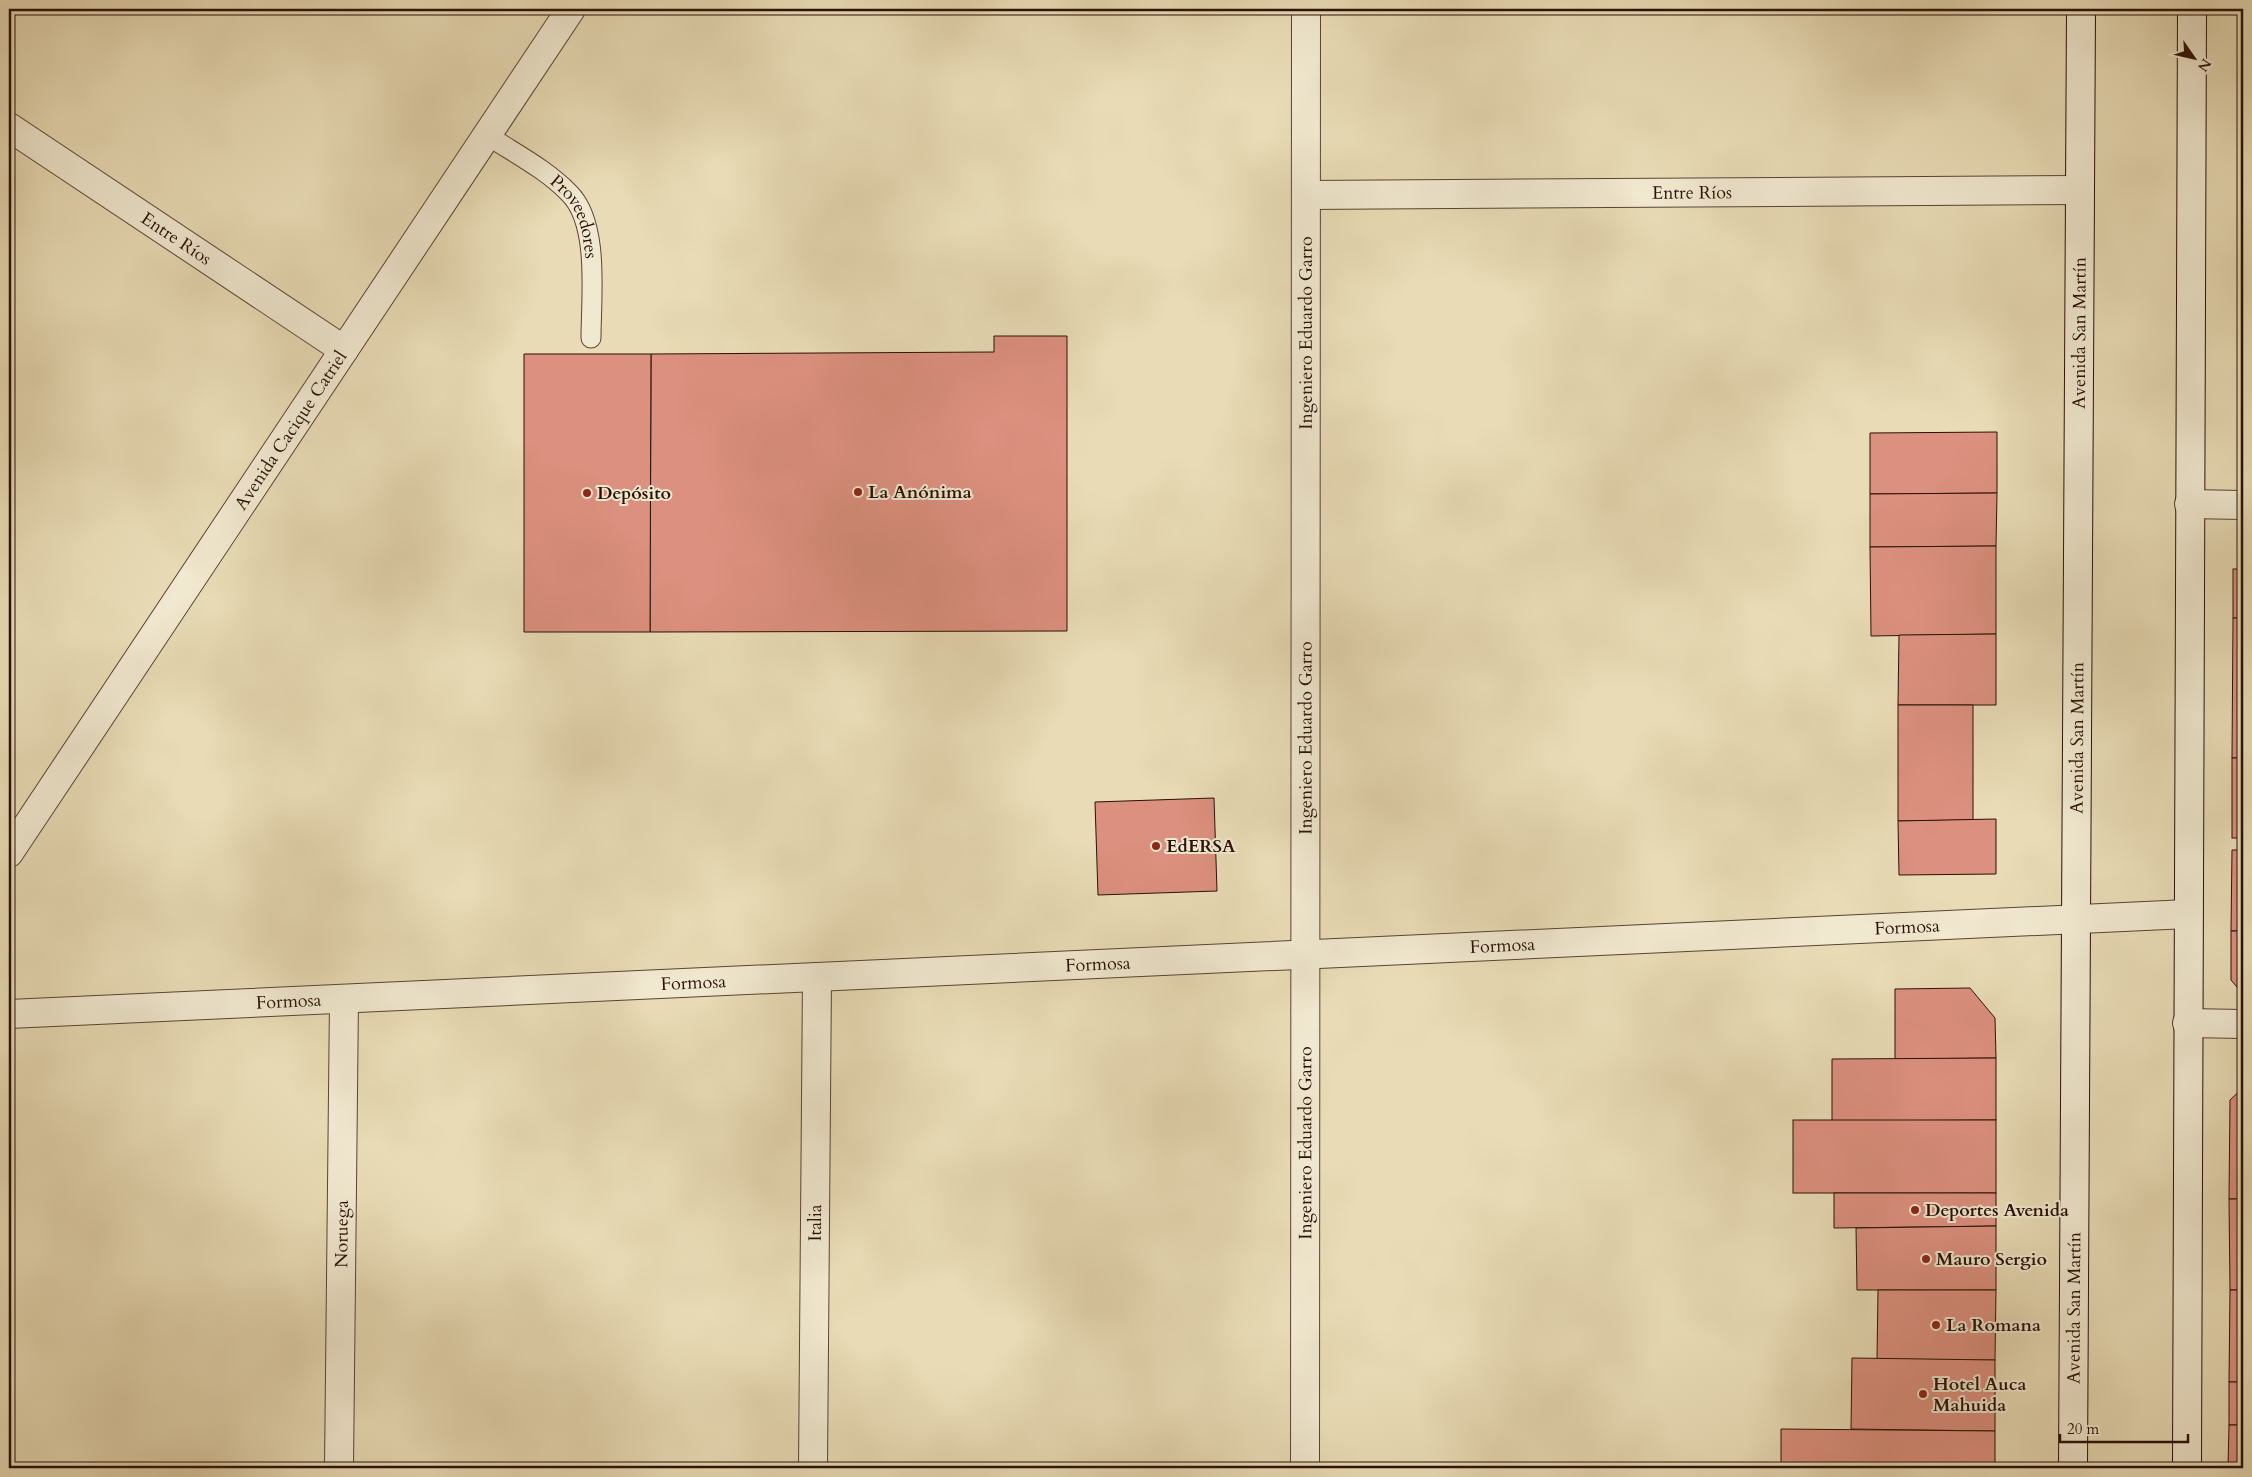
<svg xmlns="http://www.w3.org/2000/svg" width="2252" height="1477" viewBox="0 0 2252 1477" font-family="Cardo,serif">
	<rect width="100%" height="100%" fill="#e8dbb5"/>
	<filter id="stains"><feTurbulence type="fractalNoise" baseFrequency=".004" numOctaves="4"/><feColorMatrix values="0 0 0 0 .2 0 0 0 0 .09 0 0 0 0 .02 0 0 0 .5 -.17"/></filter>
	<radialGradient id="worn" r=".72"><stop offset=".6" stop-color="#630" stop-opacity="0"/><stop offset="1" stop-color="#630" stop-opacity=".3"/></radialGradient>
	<g fill="#dc907f" stroke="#291107">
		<polygon points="994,336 1067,336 1067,631 650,632 651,354 994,352"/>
		<polygon points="524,354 651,354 650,632 524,632"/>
		<polygon points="1997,432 1997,493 1870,494 1870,433"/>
		<polygon points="1997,493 1996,546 1870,547 1870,494"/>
		<polygon points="1996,546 1996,634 1871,636 1870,547"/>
		<rect x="2233" y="569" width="10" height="49"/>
		<polygon points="2233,618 2243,618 2243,758 2232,758"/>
		<polygon points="1996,634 1996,705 1898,705 1899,635"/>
		<polygon points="1898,705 1973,705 1973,820 1898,821"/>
		<rect x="2232" y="758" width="11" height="80"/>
		<polygon points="1214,798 1217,891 1098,895 1095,802"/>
		<polygon points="1996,819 1996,874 1899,875 1898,821"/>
		<polygon points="2232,850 2243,850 2243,931 2231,931"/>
		<polygon points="2231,931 2243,931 2243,994 2231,980"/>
		<polygon points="1970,988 1995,1018 1996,1058 1895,1059 1895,989"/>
		<polygon points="1996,1058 1996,1120 1832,1121 1832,1059"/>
		<polygon points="2243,1088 2243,1199 2229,1199 2230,1100"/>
		<rect x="1793" y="1120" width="203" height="73"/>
		<polygon points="1834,1193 1996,1193 1996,1226 1834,1228"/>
		<polygon points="2229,1199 2243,1199 2243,1290 2230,1290"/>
		<polygon points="1996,1226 1996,1290 1857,1290 1856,1228"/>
		<polygon points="1878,1290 1996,1290 1995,1360 1877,1359"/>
		<polygon points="2230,1290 2243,1290 2243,1382 2229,1382"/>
		<polygon points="1852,1358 1995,1360 1995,1431 1851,1429"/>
		<rect x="2229" y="1382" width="14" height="43"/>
		<polygon points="2229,1425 2243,1425 2243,1468 2228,1468"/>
		<polygon points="1781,1429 1995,1431 1995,1468 1781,1468"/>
	</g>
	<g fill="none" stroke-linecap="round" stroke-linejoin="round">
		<defs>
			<g id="service">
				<path id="s1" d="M487,135C514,153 546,169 569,193C600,223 591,298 591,338"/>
			</g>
			<g id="minor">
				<path id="s2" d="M9,127L344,350"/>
				<path id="s3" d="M1306,195L2079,190"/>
				<polyline points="2189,504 2243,505"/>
				<path id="s4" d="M9,1014L2188,914"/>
				<polyline points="2187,1023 2243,1024"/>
				<path id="s5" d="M339,1468L344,999"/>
				<path id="s6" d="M813,1468L817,977"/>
				<path id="s7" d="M1305,1468L1306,9"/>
			</g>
			<g id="tertiary">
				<path id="s8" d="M9,853L571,9"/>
			</g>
			<g id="secondary">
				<path id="s9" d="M2073,1468L2081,9"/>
				<polyline points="2187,1468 2192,9"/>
			</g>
		</defs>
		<use href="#service" stroke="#594432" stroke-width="21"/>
		<use href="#minor" stroke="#594432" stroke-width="30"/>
		<use href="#tertiary" stroke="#594432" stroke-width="30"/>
		<use href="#secondary" stroke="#291107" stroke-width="30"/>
		<use href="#service" stroke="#f0e8cf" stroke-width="19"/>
		<use href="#minor" stroke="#f0e8cf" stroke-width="28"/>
		<use href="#tertiary" stroke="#f0e8cf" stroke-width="28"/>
		<use href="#secondary" stroke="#f0e8cf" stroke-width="28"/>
	</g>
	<g fill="#8f2418" stroke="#f0e8cf" stroke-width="2">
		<circle cx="858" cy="492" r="5"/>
		<circle cx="587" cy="493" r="5"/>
		<circle cx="1156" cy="846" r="5"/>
		<circle cx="1915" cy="1210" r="5"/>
		<circle cx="1926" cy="1259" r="5"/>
		<circle cx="1936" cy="1325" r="5"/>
		<circle cx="1923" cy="1394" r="5"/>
	</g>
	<g text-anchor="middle" stroke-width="4" stroke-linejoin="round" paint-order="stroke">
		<g font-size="18" fill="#291107" stroke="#f0e8cf">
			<text dy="6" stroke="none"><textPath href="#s3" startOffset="386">Entre Ríos</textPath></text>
			<text dy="6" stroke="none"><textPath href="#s1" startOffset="125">Proveedores</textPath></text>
			<text dy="6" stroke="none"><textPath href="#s2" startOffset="201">Entre Ríos</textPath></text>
			<text dy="6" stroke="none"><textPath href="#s7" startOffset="1135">Ingeniero Eduardo Garro</textPath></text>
			<text dy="6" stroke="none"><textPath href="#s9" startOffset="1135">Avenida San Martín</textPath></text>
			<text dy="6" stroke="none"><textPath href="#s8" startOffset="508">Avenida Cacique Catriel</textPath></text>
			<text dy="6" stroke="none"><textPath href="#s9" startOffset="730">Avenida San Martín</textPath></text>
			<text dy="6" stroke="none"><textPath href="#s7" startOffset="730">Ingeniero Eduardo Garro</textPath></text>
			<text dy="6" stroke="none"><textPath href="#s4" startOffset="1900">Formosa</textPath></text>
			<text dy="6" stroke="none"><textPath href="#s4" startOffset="1495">Formosa</textPath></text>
			<text dy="6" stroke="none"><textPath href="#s4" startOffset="1090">Formosa</textPath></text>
			<text dy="6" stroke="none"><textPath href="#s4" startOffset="685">Formosa</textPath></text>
			<text dy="6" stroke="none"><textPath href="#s4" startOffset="280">Formosa</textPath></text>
			<text dy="6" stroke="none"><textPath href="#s7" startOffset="325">Ingeniero Eduardo Garro</textPath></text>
			<text dy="6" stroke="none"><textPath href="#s6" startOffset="245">Italia</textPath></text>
			<text dy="6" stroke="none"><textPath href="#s5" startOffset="234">Noruega</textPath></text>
			<text dy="6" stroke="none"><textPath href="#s9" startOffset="160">Avenida San Martín</textPath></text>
		</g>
		<g font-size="18" font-weight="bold" fill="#291107" stroke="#f0e8cf" text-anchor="start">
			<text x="868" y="498">La Anónima</text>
			<text x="597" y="499">Depósito</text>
			<text x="1166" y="852">EdERSA</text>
			<text x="1925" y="1216">Deportes Avenida</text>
			<text x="1936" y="1265">Mauro Sergio</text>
			<text x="1946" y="1331">La Romana</text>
			<text x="1933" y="1390">Hotel Auca<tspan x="1933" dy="21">Mahuida</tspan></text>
		</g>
	</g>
	<rect width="2252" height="1477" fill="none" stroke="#e8dbb5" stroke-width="30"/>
	<rect x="10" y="10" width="2232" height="1457" fill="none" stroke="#291107" stroke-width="2.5"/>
	<rect x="15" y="15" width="2222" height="1447" fill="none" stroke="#291107"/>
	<g transform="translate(2194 58) rotate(124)" stroke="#f0e8cf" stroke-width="4" paint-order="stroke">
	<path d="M0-4L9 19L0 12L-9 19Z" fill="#291107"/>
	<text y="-8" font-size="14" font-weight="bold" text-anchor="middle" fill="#291107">N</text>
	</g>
	<path d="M2060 1434v8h128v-8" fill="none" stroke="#291107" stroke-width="2.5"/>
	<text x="2067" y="1434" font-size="15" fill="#291107" stroke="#f0e8cf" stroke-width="4" paint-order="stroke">20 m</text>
	<rect width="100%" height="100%" filter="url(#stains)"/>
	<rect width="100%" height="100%" fill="url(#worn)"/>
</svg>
